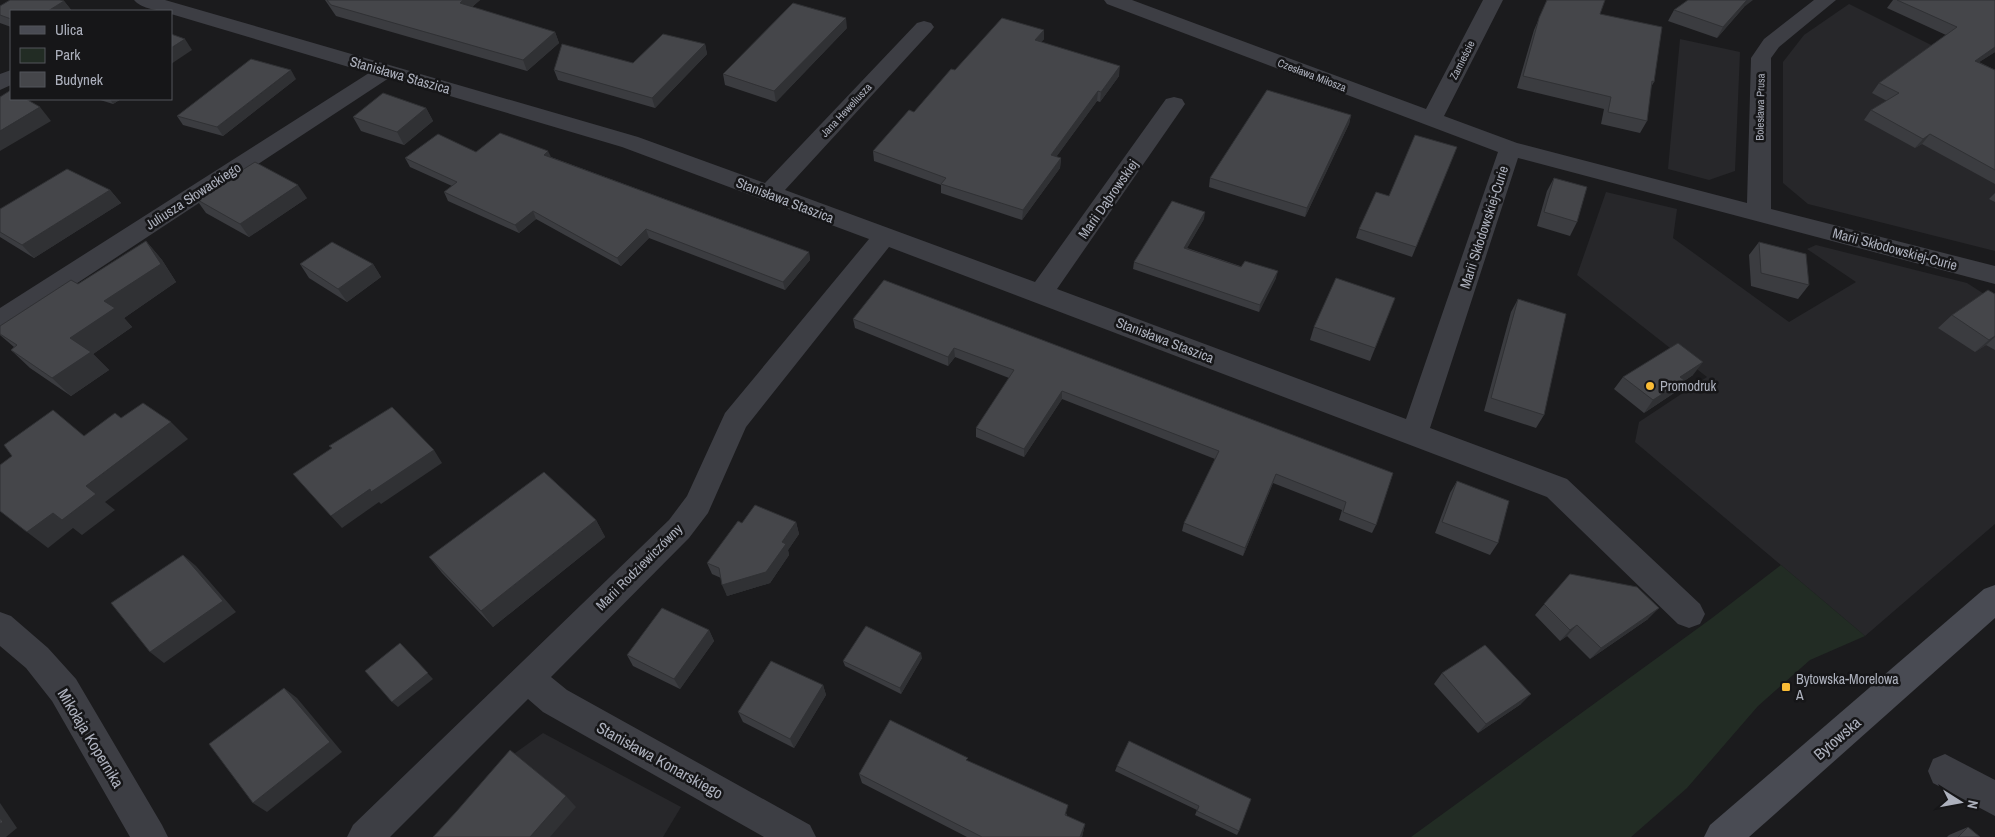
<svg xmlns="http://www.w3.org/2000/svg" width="1995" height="837" viewBox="0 0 1995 837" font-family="'Archivo Narrow',sans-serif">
	<rect width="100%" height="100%" fill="#1b1b1d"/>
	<g fill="#27272a">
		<polygon points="1849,4 1995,77 1995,251 1808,204 1783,183 1783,62 1804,35"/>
		<polygon points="1680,39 1740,52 1735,171 1709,180 1668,169"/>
		<polygon points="1606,192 1677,209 1673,238 1789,322 1856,282 1807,249 1816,245 1967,283 1995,301 1995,524 1865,636 1635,442 1639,422 1707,377 1577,275"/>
		<polygon points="543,733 681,807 663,837 434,837 511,756"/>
	</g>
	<polygon fill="#222c24" points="1781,565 1865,636 1810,660 1758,706 1687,788 1631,837 1411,837 1712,618"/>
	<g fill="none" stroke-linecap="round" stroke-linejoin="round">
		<g fill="#3d3e44" fill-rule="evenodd">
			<path d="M134,0H165L638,137L765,183L917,23L924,21L931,23L934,27L931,31L785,190L1035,282L1166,99L1174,97L1182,99L1185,104L1057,289L1406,419L1498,152L1107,4L1104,0H1132L1426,109L1483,0H1503L1444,116L1517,143L1747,203L1751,58L1764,39L1814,0H1836L1779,47L1771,58V209L1995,266V284L1518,158L1430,428L1567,479L1700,604L1705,614L1700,624L1689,628L1678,624L1547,497L889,247L746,427L708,513L689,538L551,677L567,690L810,825L816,837H764L543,712L528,699L390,837H347L353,825L669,520L687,496L725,413L869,239L622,147L389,78L9,328L0,331V308L369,73L171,14V11C160,11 141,9 134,0Z"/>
			<polygon points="11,70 11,85 0,90 0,74"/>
			<polygon points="0,612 11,616 48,648 76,679 162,825 168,837 130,837 52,701 26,668 0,646"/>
			<polygon points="1945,754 1995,780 1995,816 1933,783 1928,771 1933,759"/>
		</g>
		<polygon fill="#494b53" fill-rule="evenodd" points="1995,585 1995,618 1749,837 1704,837 1710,825 1984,589"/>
	</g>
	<g fill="#3b3c40">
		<polygon points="325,0 480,0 472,7 555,32 559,43 527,71 336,16"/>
		<polygon points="1547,0 1600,14 1654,82 1651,87 1647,121 1640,133 1601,124 1604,109 1517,88 1534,30"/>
		<polygon points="1893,0 1995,0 1995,52 1979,62 1995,70 1995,184 1922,144 1915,148 1864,120 1871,110 1887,101 1872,93 1879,83 1946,35 1887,8"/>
		<polygon points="64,1 72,11 11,11 11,27 0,23 0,6"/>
		<polygon points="1744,7 1717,38 1668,21 1674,10"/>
		<polygon points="847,28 776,102 725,85 723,74"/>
		<polygon points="1044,30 1044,39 1041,42 1119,76 1100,102 1097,101 1056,157 1061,158 1060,168 1022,220 941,193 941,185 874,161 873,151 914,112 955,70"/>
		<polygon points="705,44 707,54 655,108 558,80 554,70 633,63"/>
		<polygon points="296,79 223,136 183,125 177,116"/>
		<polygon points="97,99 121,99 113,104"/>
		<polygon points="426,108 433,121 404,145 361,131 353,117"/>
		<polygon points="1351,115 1349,124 1305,217 1209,187 1210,178"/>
		<polygon points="1457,147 1412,257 1356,238 1359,229 1389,196"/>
		<polygon points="476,152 551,157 809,252 810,260 785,290 649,238 621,266 536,219 519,233 448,201 444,192 452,186 410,167 405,158"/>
		<polygon points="1554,178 1577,222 1570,236 1537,226 1547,191"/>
		<polygon points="110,190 121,203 34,258 0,237 0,209"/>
		<polygon points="1995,193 1995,202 1989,199"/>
		<polygon points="307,198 249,237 206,213 196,199"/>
		<polygon points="1204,219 1187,248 1276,278 1259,312 1133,269 1134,262"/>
		<polygon points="146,241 162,260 176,282 124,318 132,327 93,354 109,370 71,396 30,368 11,350 14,347 0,335 0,326 78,284"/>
		<polygon points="1759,242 1809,285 1798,299 1751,286 1749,255"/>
		<polygon points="300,264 373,264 381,277 347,302 309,278"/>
		<polygon points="1995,294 1995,350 1986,345 1975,352 1938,328 1952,315"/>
		<polygon points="1395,298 1370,361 1310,340 1314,327"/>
		<polygon points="1518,299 1544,415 1536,428 1484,411 1511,312"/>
		<polygon points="853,319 1393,473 1376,525 1372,533 1339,520 1342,510 1273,483 1243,556 1182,531 1184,523 1215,459 1062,399 1024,457 976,437 976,428 1009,378 955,357 948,366 855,328"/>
		<polygon points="1693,375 1684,381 1674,393 1644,413 1614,389 1623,377"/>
		<polygon points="1457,481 1498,543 1490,555 1435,533 1450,493"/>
		<polygon points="596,520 605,537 493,627 442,573 429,557"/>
		<polygon points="796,522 799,534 788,550 789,555 770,583 727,596 721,578 712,574 707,563 742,523"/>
		<polygon points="1570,574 1648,619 1590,659 1567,636 1560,641 1535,615"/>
		<polygon points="709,630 714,641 680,689 633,666 627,655"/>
		<polygon points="922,658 901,694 845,666 843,661"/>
		<polygon points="1442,673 1521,704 1478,733 1434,684"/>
		<polygon points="823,685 826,695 794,748 743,722 738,712"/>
		<polygon points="1129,741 1239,831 1237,835 1195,815 1197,810 1115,771 1117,766"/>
		<polygon points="968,761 1067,814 1066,816 1085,824 1082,837 967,837 862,783 859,774"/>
		<polygon points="1968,827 1980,837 1947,837 1949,835"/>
	</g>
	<g fill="#303134">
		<polygon points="463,0 480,0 464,14 460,3"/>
		<polygon points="1747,0 1753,0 1744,7 1717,38 1723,27"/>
		<polygon points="64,1 72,11 48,11"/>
		<polygon points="846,18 847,28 776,102 774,91"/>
		<polygon points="1044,30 1044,39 1034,50 1035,40"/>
		<polygon points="555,32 559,43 527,71 523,60"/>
		<polygon points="185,39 192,50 171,64 171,48"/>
		<polygon points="705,44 707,54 655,108 652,98"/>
		<polygon points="1995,47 1995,52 1967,70 1975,61"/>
		<polygon points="1120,66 1119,76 1100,102 1101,92"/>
		<polygon points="291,70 296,79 223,136 217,127"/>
		<polygon points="1098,91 1097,101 1051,164 1051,155"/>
		<polygon points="110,99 121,99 113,104"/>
		<polygon points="40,107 51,121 0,151 0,131"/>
		<polygon points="426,108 433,121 404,145 397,132"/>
		<polygon points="1351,115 1349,124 1305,217 1307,208"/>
		<polygon points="1930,134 1922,144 1915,148 1923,139"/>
		<polygon points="548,151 552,159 544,155"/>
		<polygon points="1061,158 1060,168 1022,220 1023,210"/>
		<polygon points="298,185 307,198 249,237 240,224"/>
		<polygon points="110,190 121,203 34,258 22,245"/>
		<polygon points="533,211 536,219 519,233 515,225"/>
		<polygon points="1205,212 1204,219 1183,255 1184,248"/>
		<polygon points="646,229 649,238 621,266 617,258"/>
		<polygon points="146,241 162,260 176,282 124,318 132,327 93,354 109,370 71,396 52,378 70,338"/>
		<polygon points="809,252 810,260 785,290 783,282"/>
		<polygon points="373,264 381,277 347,302 338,289"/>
		<polygon points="1278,271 1276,278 1259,312 1260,305"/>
		<polygon points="1995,336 1995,337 1986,345 1975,352 1989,340"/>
		<polygon points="954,348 955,357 948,366 948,357"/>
		<polygon points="1703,362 1693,375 1684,381 1674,393 1644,413 1653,400 1680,377"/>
		<polygon points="1062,391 1062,399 1024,457 1024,449"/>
		<polygon points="171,422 188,439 105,502 115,510 82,535 73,528 48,548 27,532 86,486"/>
		<polygon points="434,450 442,463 381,504 379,502 342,528 331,516 370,489"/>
		<polygon points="1276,474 1273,483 1243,556 1245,548"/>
		<polygon points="596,520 605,537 493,627 481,611"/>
		<polygon points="796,522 799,534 788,550 789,555 770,583 727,596 722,585 782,542"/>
		<polygon points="183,555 196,566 236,612 164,663 150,652"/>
		<polygon points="1659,608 1648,619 1590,659 1601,648"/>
		<polygon points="1577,625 1567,636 1560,641 1570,630"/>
		<polygon points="709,630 714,641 680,689 674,679"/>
		<polygon points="405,649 433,679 398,707 392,702"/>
		<polygon points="921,653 922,658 901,694 900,688"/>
		<polygon points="823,685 826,695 794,748 790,739"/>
		<polygon points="284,688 297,698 342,752 267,812 253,803"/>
		<polygon points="1531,694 1521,704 1478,733 1486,724"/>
		<polygon points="566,796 576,807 550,837 530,837"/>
		<polygon points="0,803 17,828 6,837 0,837"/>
		<polygon points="1085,824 1082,837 1080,837"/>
	</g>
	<g fill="#45464a" stroke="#303134">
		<polygon points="10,0 60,0 64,1 48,11 11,11 11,19 0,15 0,6"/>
		<polygon points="327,0 463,0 460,3 555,32 523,60 331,5"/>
		<polygon points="1547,0 1605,0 1600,14 1662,27 1654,82 1652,81 1647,121 1608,112 1611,97 1523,76 1539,18"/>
		<polygon points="1688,0 1747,0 1723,27 1674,10"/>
		<polygon points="1897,0 1995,0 1995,47 1975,61 1995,70 1995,170 1930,134 1923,139 1871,110 1899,93 1879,83 1957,27"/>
		<polygon points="793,3 846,18 774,91 723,74"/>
		<polygon points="1002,18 1044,30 1035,40 1120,66 1101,92 1098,91 1051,155 1061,158 1023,210 941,184 946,178 873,151 909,110 914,112 951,69 955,70"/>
		<polygon points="171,34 185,39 171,48"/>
		<polygon points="663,34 705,44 652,98 554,70 562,44 633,63"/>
		<polygon points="251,59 291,70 217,127 177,116"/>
		<polygon points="11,90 11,99 26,99 40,107 0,131 0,97"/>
		<polygon points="1267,90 1351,115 1307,208 1210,178"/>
		<polygon points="383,93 426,108 397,132 353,117"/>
		<polygon points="500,133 548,151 544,155 809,252 783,282 646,229 617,258 533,211 515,225 444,192 457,182 405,158 438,134 476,152"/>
		<polygon points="1415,135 1457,147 1416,247 1359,229 1376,192 1389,196"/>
		<polygon points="255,162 298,185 240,224 196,199"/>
		<polygon points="67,169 110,190 22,245 0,232 0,209"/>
		<polygon points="1554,178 1587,187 1577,222 1544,212"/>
		<polygon points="1172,201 1205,212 1184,248 1241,267 1245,261 1278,271 1260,305 1134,262"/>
		<polygon points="146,241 161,264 104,301 115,308 70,338 91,352 52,378 11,350 17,345 0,334 0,326 71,280 78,284"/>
		<polygon points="332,242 373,264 338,289 300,264"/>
		<polygon points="1759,242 1806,254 1809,285 1761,273"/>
		<polygon points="1336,278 1395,298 1375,348 1314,327"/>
		<polygon points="884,280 1393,473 1376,525 1343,512 1346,502 1276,474 1245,548 1184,523 1219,451 1062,391 1024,449 976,428 1014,370 954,348 948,357 853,319"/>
		<polygon points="1988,290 1995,294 1995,336 1989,340 1952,315"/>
		<polygon points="1518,299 1566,314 1544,415 1491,398"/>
		<polygon points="1678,343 1703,362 1680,377 1684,380 1653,400 1623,377"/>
		<polygon points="143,403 171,422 86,486 96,494 62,520 53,513 27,532 0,511 0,465 12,456 4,445 53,410 84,436 115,413 121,418"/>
		<polygon points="392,407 434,450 371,492 370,489 331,516 293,474 332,448 329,446"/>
		<polygon points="544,472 596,520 481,611 429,557"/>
		<polygon points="1457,481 1509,501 1498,543 1442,522"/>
		<polygon points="755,505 796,522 782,542 786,544 766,572 722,585 719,568 707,563 738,521 742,523"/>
		<polygon points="183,555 223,601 150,652 111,603"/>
		<polygon points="1570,574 1637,587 1659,608 1601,648 1577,625 1570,630 1544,604"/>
		<polygon points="662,608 709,630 674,679 627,655"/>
		<polygon points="866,626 921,653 900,688 843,661"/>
		<polygon points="400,643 428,673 392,702 365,671"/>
		<polygon points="1485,645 1531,694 1486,724 1442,673"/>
		<polygon points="771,661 823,685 790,739 738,712"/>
		<polygon points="284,688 330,742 253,803 209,744"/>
		<polygon points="890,720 968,758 966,760 1068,805 1065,815 1085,824 1080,837 982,837 859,774"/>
		<polygon points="1129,741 1251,799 1239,831 1197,811 1199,806 1117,766"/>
		<polygon points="510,750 566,796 530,837 433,837 456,812"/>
		<polygon points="0,818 3,822 0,824"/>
		<polygon points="1968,827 1980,837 1958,837"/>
	</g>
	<g fill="#fabc36" stroke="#161618" stroke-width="2">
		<circle cx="1650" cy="386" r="5"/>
		<rect x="1781" y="682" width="10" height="10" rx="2.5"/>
	</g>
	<g text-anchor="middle" stroke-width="5" stroke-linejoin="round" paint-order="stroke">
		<g font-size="11" fill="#adb1bd" stroke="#161618">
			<text transform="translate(1462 60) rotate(-63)" y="4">Zamieście</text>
			<text transform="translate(1312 75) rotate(21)" y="4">Czesława Miłosza</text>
			<text transform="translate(1760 107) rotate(-89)" y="4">Bolesława Prusa</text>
			<text transform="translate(846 110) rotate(-47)" y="4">Jana Heweliusza</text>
		</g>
		<g font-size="14" fill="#adb1bd" stroke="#161618">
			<text transform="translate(400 75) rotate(16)" y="5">Stanisława Staszica</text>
			<text transform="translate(193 196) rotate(-33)" y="5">Juliusza Słowackiego</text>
			<text transform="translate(1108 199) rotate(-55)" y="5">Marii Dąbrowskiej</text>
			<text transform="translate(785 200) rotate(21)" y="5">Stanisława Staszica</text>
			<text transform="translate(1484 227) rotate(-72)" y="5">Marii Skłodowskiej-Curie</text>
			<text transform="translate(1895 249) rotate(15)" y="5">Marii Skłodowskiej-Curie</text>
			<text transform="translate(1165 340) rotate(21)" y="5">Stanisława Staszica</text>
			<text transform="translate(639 567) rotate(-45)" y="5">Marii Rodziewiczówny</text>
		</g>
		<g font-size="14" fill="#adb1bd" stroke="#161618" text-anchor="start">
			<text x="1660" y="391">Promodruk</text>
			<text x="1796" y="684">Bytowska-Morelowa<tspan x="1796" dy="16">A</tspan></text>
		</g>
		<g font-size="16" fill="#adb1bd" stroke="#161618">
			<text transform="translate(91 738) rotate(59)" y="6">Mikołaja Kopernika</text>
			<text transform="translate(1837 738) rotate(-41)" y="6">Bytowska</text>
			<text transform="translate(660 760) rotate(29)" y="6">Stanisława Konarskiego</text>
		</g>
	</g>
	<rect x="10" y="10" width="162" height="90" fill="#161618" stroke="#52545a"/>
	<rect x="20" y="26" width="25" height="8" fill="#494b53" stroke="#52545a"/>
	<text x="55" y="35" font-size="15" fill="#adb1bd">Ulica</text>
	<rect x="20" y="48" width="25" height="15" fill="#222c24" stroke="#52545a"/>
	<text x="55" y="60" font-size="15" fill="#adb1bd">Park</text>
	<rect x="20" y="72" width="25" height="15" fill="#45464a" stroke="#52545a"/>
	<text x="55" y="85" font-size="15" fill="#adb1bd">Budynek</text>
	<g transform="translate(1960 802) rotate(101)" stroke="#161618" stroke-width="4" paint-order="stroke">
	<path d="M0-4L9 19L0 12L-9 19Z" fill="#adb1bd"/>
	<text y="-8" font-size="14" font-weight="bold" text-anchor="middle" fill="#adb1bd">N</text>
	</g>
</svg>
